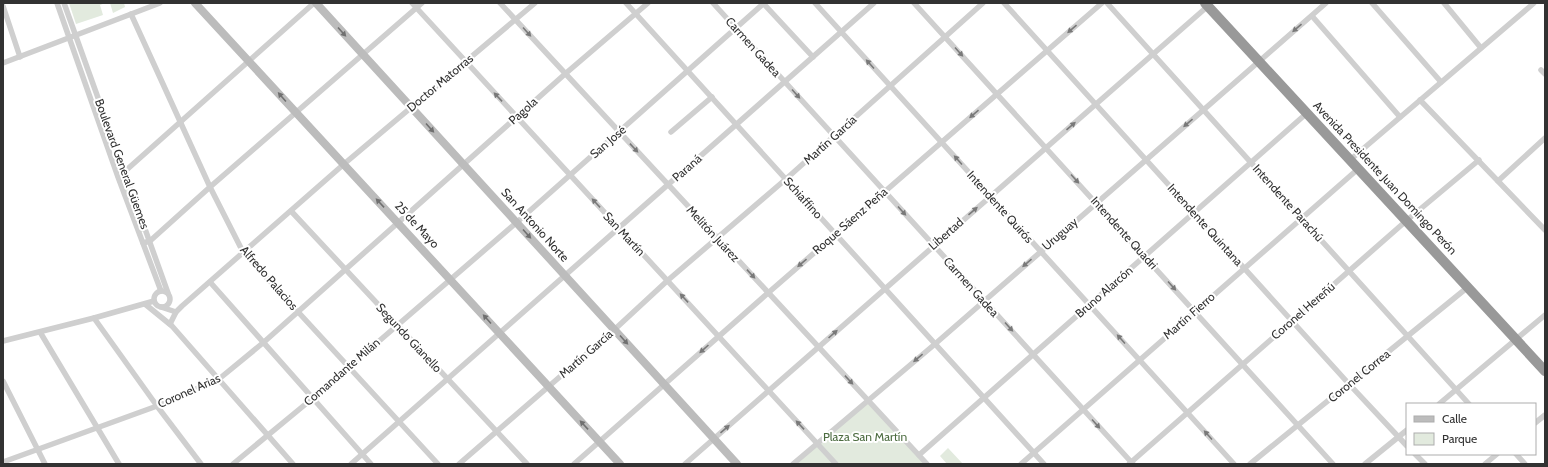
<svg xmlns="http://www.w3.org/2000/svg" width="1548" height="467" viewBox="0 0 1548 467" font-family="Cabin,sans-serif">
	<rect width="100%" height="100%" fill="#fff"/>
	<g fill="#e2eade">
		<polygon points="69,3 105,3 100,5 103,15 76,24"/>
		<polygon points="110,3 124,3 125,7 113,13"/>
		<polygon points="121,177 124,178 143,232 141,232"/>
		<polygon points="868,400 927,464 793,464"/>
		<polygon points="948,448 963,464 947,464 940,456"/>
	</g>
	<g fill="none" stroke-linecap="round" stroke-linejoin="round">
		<g stroke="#cfcfcf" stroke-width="5.5">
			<polyline points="57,3 118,177 161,291"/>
			<polyline points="64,3 168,293"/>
			<polyline points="412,3 836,464"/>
			<polyline points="500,3 927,464"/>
			<polyline points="626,3 1044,464"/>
			<polyline points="713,3 1133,464"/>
			<polyline points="763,3 813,57"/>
			<polyline points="815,3 1234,464"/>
			<polyline points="914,3 1333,464"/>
			<polyline points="1004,3 1349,384 1407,446"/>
			<polyline points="1107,3 1469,404"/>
			<polyline points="1372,3 1441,82"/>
			<polyline points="1444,3 1481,48"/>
			<polyline points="3,6 20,57"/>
			<polyline points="131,14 210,187 243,252 438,464"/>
			<polyline points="1312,16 1400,117"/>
			<polyline points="3,63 160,3"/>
			<polyline points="1541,70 1545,74"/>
			<polyline points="1420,100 1545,230"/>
			<polyline points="671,132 712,97"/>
			<polyline points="1350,160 1534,3"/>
			<polyline points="123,173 314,3"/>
			<polyline points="1498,181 1545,138"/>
			<polyline points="291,211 527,464"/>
			<polyline points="143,243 150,241 210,187 422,3"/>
			<polyline points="210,282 371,464"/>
			<circle cx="162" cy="299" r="8"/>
			<polyline points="145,304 172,326 293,464"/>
			<polyline points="161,307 176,312"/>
			<polyline points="94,318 157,406 201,464"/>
			<polyline points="170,324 176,312 182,306 344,164 535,3"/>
			<polyline points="40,332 119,464"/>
			<polyline points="3,341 94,318 154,301"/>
			<polyline points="3,381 45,464"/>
			<polyline points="1439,404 1545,315"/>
			<polyline points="1535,423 1545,415"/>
			<polyline points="1415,454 1425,464"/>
			<polyline points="1516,454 1525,464"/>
			<polyline points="919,455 1307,113"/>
			<polyline points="3,462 157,406 219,379 264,342 565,74 648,3"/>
			<polyline points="233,464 313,398 516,223 764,3"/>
			<polyline points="351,464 874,3"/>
			<polyline points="459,464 614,330 667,281 786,179 983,3"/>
			<polyline points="574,464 768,293 1102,3"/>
			<polyline points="685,464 1208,6"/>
			<polyline points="793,464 935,344 1326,3"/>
			<polyline points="1021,464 1358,169"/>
			<polyline points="1129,464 1406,221 1479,160"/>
			<polyline points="1250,464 1468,287"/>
			<polyline points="1365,464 1407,430"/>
			<polyline points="1485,464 1497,454"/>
		</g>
		<g stroke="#bcbcbc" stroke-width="8">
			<polyline points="195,3 620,464"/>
			<polyline points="316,3 737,464"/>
		</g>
		<polyline stroke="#999" stroke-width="10" points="1205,3 1545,371"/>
	</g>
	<defs><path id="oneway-solid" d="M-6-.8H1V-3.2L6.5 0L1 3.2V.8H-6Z"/></defs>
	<g fill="#797979">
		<use href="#oneway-solid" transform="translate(1297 28) rotate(139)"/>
		<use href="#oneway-solid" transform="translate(1072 29) rotate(139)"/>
		<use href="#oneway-solid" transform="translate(527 32) rotate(48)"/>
		<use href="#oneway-solid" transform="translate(959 52) rotate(48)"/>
		<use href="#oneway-solid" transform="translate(870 64) rotate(-132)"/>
		<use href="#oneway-solid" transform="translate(796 94) rotate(48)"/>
		<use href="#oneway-solid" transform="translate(498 97) rotate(-133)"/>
		<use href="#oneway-solid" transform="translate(974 114) rotate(139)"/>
		<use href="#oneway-solid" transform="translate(1188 123) rotate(139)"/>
		<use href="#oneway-solid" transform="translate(1071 126) rotate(-41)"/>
		<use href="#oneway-solid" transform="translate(634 148) rotate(47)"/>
		<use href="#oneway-solid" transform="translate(958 160) rotate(-132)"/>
		<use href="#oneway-solid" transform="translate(1075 179) rotate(48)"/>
		<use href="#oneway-solid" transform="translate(596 203) rotate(-133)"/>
		<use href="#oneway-solid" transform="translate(902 211) rotate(48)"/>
		<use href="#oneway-solid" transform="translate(973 211) rotate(-41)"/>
		<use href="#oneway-solid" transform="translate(802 263) rotate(139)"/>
		<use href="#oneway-solid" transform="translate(1027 263) rotate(139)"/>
		<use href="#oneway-solid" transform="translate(751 274) rotate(47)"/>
		<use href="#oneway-solid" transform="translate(1172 286) rotate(48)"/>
		<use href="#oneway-solid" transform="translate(684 298) rotate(-133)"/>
		<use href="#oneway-solid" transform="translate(1009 327) rotate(48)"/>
		<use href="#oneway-solid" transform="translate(833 334) rotate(-42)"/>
		<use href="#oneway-solid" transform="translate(1121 339) rotate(-132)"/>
		<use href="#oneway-solid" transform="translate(704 349) rotate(138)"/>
		<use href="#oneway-solid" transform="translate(918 358) rotate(140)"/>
		<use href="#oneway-solid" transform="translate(849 380) rotate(47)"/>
		<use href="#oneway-solid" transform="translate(1096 424) rotate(48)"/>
		<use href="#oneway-solid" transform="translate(800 425) rotate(-133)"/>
		<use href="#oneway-solid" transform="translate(725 429) rotate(-41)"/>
		<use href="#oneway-solid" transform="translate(1208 435) rotate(-132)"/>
	</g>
	<g fill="#707070">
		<use href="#oneway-solid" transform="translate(342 32) rotate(48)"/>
		<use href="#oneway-solid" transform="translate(282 97) rotate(-131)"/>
		<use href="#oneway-solid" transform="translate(430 128) rotate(48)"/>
		<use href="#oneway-solid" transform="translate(380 203) rotate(-133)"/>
		<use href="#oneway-solid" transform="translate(527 234) rotate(48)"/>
		<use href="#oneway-solid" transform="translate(487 319) rotate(-132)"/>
		<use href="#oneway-solid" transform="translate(624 340) rotate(48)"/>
		<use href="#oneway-solid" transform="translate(584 425) rotate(-133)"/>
	</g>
	<g text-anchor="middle" stroke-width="4" stroke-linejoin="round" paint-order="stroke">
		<g font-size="12" fill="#323232" stroke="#fff">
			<text transform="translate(753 47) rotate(48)" y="4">Carmen Gadea</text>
			<text transform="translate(440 83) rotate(-40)" y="4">Doctor Matorras</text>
			<text transform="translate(523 111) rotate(-42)" y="4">Pagola</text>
			<text transform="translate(830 140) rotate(-42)" y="4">Martín García</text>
			<text transform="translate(608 142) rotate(-41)" y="4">San José</text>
			<text transform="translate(122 164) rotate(70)" y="4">Boulevard General Güemes</text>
			<text transform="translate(687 168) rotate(-41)" y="4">Paraná</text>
			<text transform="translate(1385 178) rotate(47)" y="4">Avenida Presidente Juan Domingo Perón</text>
			<text transform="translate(803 198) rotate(48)" y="4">Schiaffino</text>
			<text transform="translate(1288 203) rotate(48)" y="4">Intendente Parachú</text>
			<text transform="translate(1000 207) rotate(48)" y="4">Intendente Quirós</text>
			<text transform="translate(850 221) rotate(-41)" y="4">Roque Sáenz Peña</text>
			<text transform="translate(417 225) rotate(47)" y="4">25 de Mayo</text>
			<text transform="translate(535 225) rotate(48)" y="4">San Antonio Norte</text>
			<text transform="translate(1205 225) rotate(48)" y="4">Intendente Quintana</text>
			<text transform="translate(1124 233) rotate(48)" y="4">Intendente Quadri</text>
			<text transform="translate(624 234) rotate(47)" y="4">San Martín</text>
			<text transform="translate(713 234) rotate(47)" y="4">Melitón Juárez</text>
			<text transform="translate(946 234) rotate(-41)" y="4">Libertad</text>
			<text transform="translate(1060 234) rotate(-41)" y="4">Uruguay</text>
			<text transform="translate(269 278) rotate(49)" y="4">Alfredo Palacios</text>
			<text transform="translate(971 287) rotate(48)" y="4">Carmen Gadea</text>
			<text transform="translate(1104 292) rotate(-41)" y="4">Bruno Alarcón</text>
			<text transform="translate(1303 311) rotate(-41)" y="4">Coronel Hereñú</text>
			<text transform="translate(1189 316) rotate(-41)" y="4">Martín Fierro</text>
			<text transform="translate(409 338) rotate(47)" y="4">Segundo Gianello</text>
			<text transform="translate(586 354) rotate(-41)" y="4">Martín García</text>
			<text transform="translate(342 372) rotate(-41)" y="4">Comandante Milán</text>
			<text transform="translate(1359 376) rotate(-39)" y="4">Coronel Correa</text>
			<text transform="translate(189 391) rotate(-24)" y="4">Coronel Arias</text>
		</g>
		<g font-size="12" fill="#4c6c40" stroke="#fff">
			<text x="865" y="441">Plaza San Martín</text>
		</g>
	</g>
	<rect width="1548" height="467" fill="none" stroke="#323232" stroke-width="8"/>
	<rect x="1406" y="403" width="130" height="52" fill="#ffffff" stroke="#adadad"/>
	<rect x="1414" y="416" width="20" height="6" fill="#bcbcbc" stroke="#adadad"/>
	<text x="1442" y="423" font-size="12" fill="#323232">Calle</text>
	<rect x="1414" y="433" width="20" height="12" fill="#e2eade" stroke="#adadad"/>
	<text x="1442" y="443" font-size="12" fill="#323232">Parque</text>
</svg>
